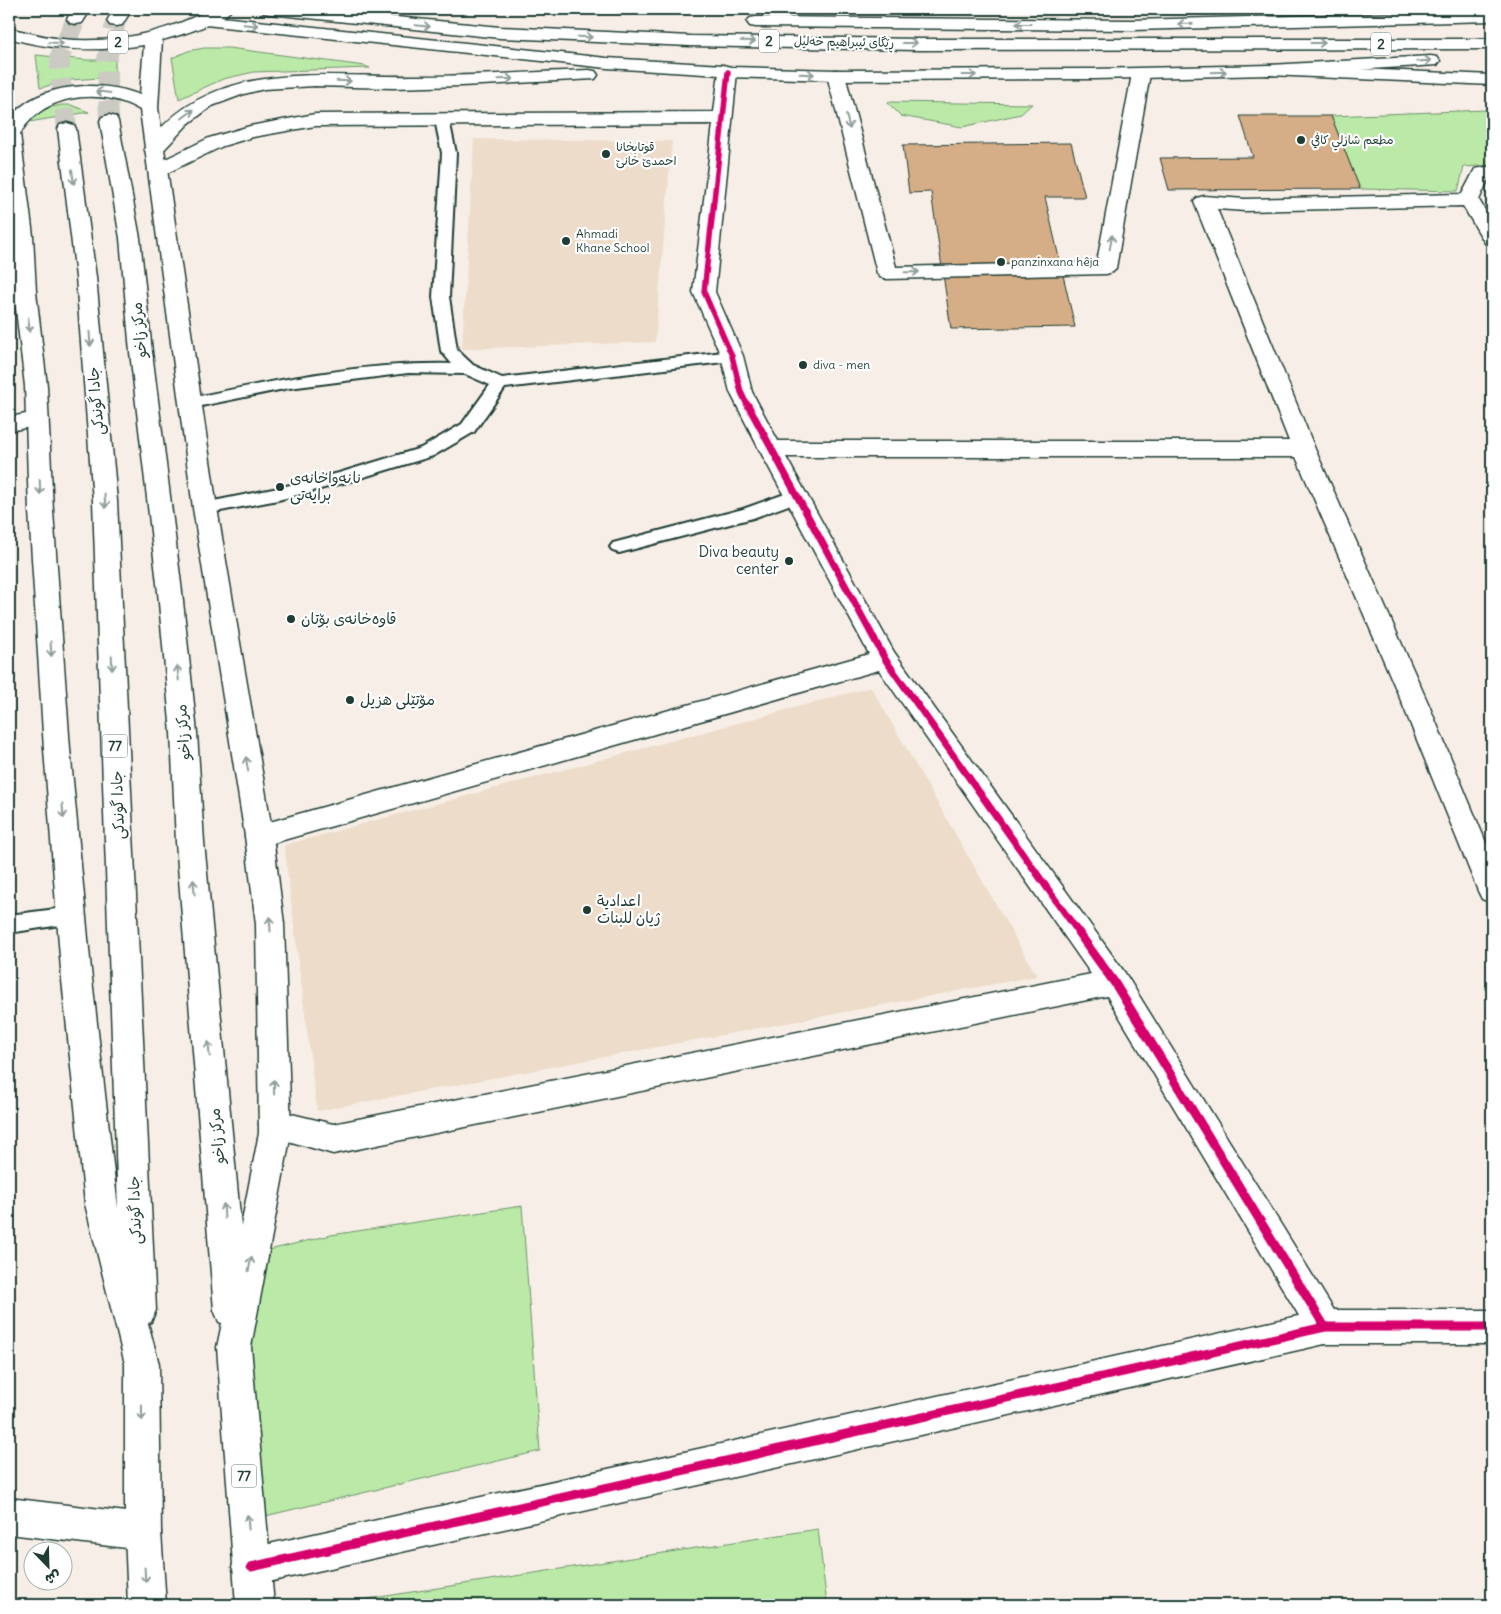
<svg xmlns="http://www.w3.org/2000/svg" width="1501" height="1614" viewBox="0 0 1501 1614" font-family="Delius,'Playpen Sans Arabic',sans-serif">
	<rect width="100%" height="100%" fill="#f7efe7"/>
	<filter id="ink" filterUnits="userSpaceOnUse"><feTurbulence type="fractalNoise" baseFrequency=".02" numOctaves="2"/><feDisplacementMap in="SourceGraphic" scale="10" xChannelSelector="R" yChannelSelector="G"/><feConvolveMatrix kernelMatrix="1 2 1 2 8 2 1 2 1" color-interpolation-filters="sRGB"/></filter>
	<g filter="url(#ink)">
		<g fill="#eddcca">
			<polygon points="474,139 672,141 655,342 462,349"/>
			<polygon points="871,687 1037,976 317,1111 284,845"/>
		</g>
		<g fill="#bbe9a7" stroke="#6d936e">
			<polygon points="204,48 229,48 365,66 370,68 254,72 223,79 179,99 172,58 188,51"/>
			<polygon points="36,55 86,60 115,60 115,77 70,80 40,88"/>
			<polygon points="887,102 1032,104 1021,114 962,127 901,116"/>
			<polygon points="61,105 71,105 89,112 23,123 44,109"/>
			<polygon points="1486,110 1492,112 1492,165 1464,167 1458,191 1360,189 1331,116"/>
			<polygon points="522,1206 540,1451 261,1517 251,1341 269,1250 331,1235"/>
			<polygon points="818,1529 827,1605 328,1605"/>
		</g>
		<g fill="#d5ae87" stroke="#1f3d34">
			<polygon points="1240,116 1331,116 1360,189 1169,190 1160,158 1253,157"/>
			<polygon points="1071,143 1085,197 1045,197 1075,327 951,329 931,192 909,193 903,145"/>
		</g>
		<g fill="none" stroke-linecap="round" stroke-linejoin="round">
			<g stroke="#cccbc3" stroke-width="20" stroke-dasharray="20 10" stroke-linecap="butt">
				<polyline points="109,121 107,59 116,21"/>
				<polyline points="67,129 60,73 60,56 76,19"/>
			</g>
			<defs>
				<g id="service">
					<path d="M442,116L449,120L456,153L449,297L457,350L473,365L502,378L732,351L738,352L740,356L738,360L732,361L505,388L474,432L433,456L347,482L278,500L205,514L199,512L196,508L199,504L278,488L339,473L421,448L462,424L490,385L465,374L408,373L289,388L191,408L185,407L183,403L185,399L191,398C277,380 364,362 452,364L441,351L433,297L442,153L435,120Z"/>
					<polygon points="796,490 802,492 805,496 802,500 753,518 619,553 613,551 610,547 613,543 743,509"/>
					<polygon points="72,907 79,910 82,916 79,922 9,933 9,915"/>
				</g>
				<g id="minor">
					<polygon points="728,67 734,68 737,72 715,292 743,356 752,392 778,441 1289,441 1194,202 1197,198 1204,196 1245,199 1462,194 1475,169 1492,166 1492,178 1489,178 1479,200 1492,222 1492,245 1485,243 1463,206 1245,211 1217,209 1315,449 1428,703 1492,857 1492,903 1482,899 1478,891 1402,703 1296,457 786,457 894,652 1125,973 1337,1315 1342,1327 1337,1339 1325,1344 1313,1339 1107,996 333,1154 264,1134 259,1124 264,1114 275,1110 333,1124 1091,974 879,670 259,847 249,844 245,836 249,828 259,825 869,654 759,449 730,392 721,356 693,292 713,124 315,126 253,137 223,146 165,174 158,176 151,174 148,170 151,166 209,138 250,126 315,114 714,112 719,72 722,68"/>
					<polygon points="1141,69 1147,70 1150,74 1116,268 1113,272 1106,274 887,279 880,277 877,273 827,75 830,71 836,70 842,71 845,75 896,267 1097,262 1132,74 1135,70"/>
					<polygon points="25,286 32,287 36,292 32,297 9,300 9,288"/>
					<polygon points="38,412 46,414 49,419 46,424 9,431 9,417"/>
					<polygon points="9,1498 143,1514 156,1519 161,1532 156,1545 143,1550 9,1534"/>
				</g>
				<polygon id="tertiary" points="1325,1310 1492,1310 1492,1344 1325,1344 251,1586 238,1580 232,1567 238,1554 251,1548"/>
				<g id="secondary">
					<polygon points="202,15 607,58 723,65 731,67 836,70 1094,69 1270,65 1492,75 1492,85 1270,75 1094,79 836,80 728,77 720,75 607,68 196,24 193,20 196,16"/>
					<path d="M589,70L595,71L598,75L595,79L461,86L393,88L315,86L264,89L244,94L212,106L188,124L161,153L154,155L147,153L144,149C208,56 321,78 418,76C475,76 532,72 589,70Z"/>
				</g>
				<g id="trunk">
					<polygon points="73,9 91,9 82,23 76,24 70,23 67,19"/>
					<polygon points="114,9 132,9 122,25 116,26 110,25 107,21"/>
					<path d="M210,9H232C222,23 178,36 162,40L158,108L164,149L217,508L273,836L284,924L291,1133L251,1347L274,1605H236L217,1347L222,1323L219,1322L214,1310L176,842L171,733L158,592L130,352L120,238L100,121L102,117L109,115L116,117L118,121L140,238L152,352L182,592L197,733L204,842L241,1226L259,1133L256,924L245,836L193,508L140,110C103,87 42,93 20,134L33,236L36,292L47,386L53,511L70,749L91,970L118,1209L93,501L76,277L58,129L60,125L67,123L74,125L76,129L96,277L117,501L156,1310L151,1322L148,1323L159,1364L161,1532L166,1605H128L125,1532V1364L85,1204L61,970L44,749L29,511L25,386L14,292L13,236L9,200V114L13,115C40,82 104,80 140,95L144,45C97,52 54,51 9,38V28C26,32 43,37 62,39C114,44 165,33 210,9Z"/>
					<polygon points="261,9 313,9 500,27 690,36 919,39 1492,39 1492,49 919,50 690,46 500,38 270,14 264,13"/>
					<polygon points="1492,11 1492,21 1132,30 756,27 750,26 747,22 750,18 756,17 1132,20"/>
					<polygon points="1431,56 1437,57 1440,61 1437,65 1270,75 1264,74 1261,70 1264,66 1270,65"/>
				</g>
			</defs>
			<use href="#service" stroke="#1f3d34" stroke-width="4"/>
			<use href="#minor" stroke="#1f3d34" stroke-width="3"/>
			<use href="#tertiary" stroke="#1f3d34" stroke-width="3"/>
			<use href="#secondary" stroke="#1f3d34" stroke-width="3"/>
			<use href="#trunk" stroke="#1f3d34" stroke-width="3"/>
			<use href="#service" fill="#fff" fill-rule="evenodd"/>
			<use href="#minor" fill="#fff" fill-rule="evenodd"/>
			<use href="#tertiary" fill="#fff" fill-rule="evenodd"/>
			<use href="#secondary" fill="#fff" fill-rule="evenodd"/>
			<use href="#trunk" fill="#fff" fill-rule="evenodd"/>
			<defs>
				<polyline id="cycleway-far2" points="728,72 704,292 732,356 741,392 748,407"/>
				<polyline id="cycleway-far1" points="748,405 885,659 1079,933"/>
				<g id="cycleway">
					<polyline points="1078,932 1114,982 1325,1327"/>
					<polyline points="251,1567 1325,1327 1492,1327"/>
				</g>
			</defs>
			<use href="#cycleway-far2" stroke="#fff" stroke-width="8"/>
			<use href="#cycleway-far1" stroke="#fff" stroke-width="10"/>
			<use href="#cycleway" stroke="#fff" stroke-width="12"/>
			<use href="#cycleway-far2" stroke="#d6006c" stroke-width="5.5"/>
			<use href="#cycleway-far1" stroke="#d6006c" stroke-width="7"/>
			<use href="#cycleway" stroke="#d6006c" stroke-width="9"/>
		</g>
		<defs><path id="oneway-shaft" d="M-6 0H5M1.5-3L5.5 0L1.5 3" fill="none" stroke-width="1.6" stroke-linecap="round" stroke-linejoin="round" transform="scale(1.25)"/></defs>
		<g stroke="#8f9e9a">
			<use href="#oneway-shaft" transform="translate(1023 24) rotate(-180)"/>
			<use href="#oneway-shaft" transform="translate(1185 24) rotate(179)"/>
			<use href="#oneway-shaft" transform="translate(251 25) rotate(6)"/>
			<use href="#oneway-shaft" transform="translate(423 26) rotate(6)"/>
			<use href="#oneway-shaft" transform="translate(585 37) rotate(2)"/>
			<use href="#oneway-shaft" transform="translate(748 41) rotate(1)"/>
			<use href="#oneway-shaft" transform="translate(56 43) rotate(5)"/>
			<use href="#oneway-shaft" transform="translate(910 43)"/>
			<use href="#oneway-shaft" transform="translate(1318 43)"/>
			<use href="#oneway-shaft" transform="translate(1424 61) rotate(-3)"/>
			<use href="#oneway-shaft" transform="translate(1219 72) rotate(-2)"/>
			<use href="#oneway-shaft" transform="translate(807 74) rotate(2)"/>
			<use href="#oneway-shaft" transform="translate(969 75)"/>
			<use href="#oneway-shaft" transform="translate(506 79) rotate(-2)"/>
			<use href="#oneway-shaft" transform="translate(344 81) rotate(2)"/>
			<use href="#oneway-shaft" transform="translate(103 92) rotate(-173)"/>
			<use href="#oneway-shaft" transform="translate(188 114) rotate(-37)"/>
			<use href="#oneway-shaft" transform="translate(848 122) rotate(75)"/>
			<use href="#oneway-shaft" transform="translate(73 177) rotate(82)"/>
			<use href="#oneway-shaft" transform="translate(1111 242) rotate(-80)"/>
			<use href="#oneway-shaft" transform="translate(912 272) rotate(-1)"/>
			<use href="#oneway-shaft" transform="translate(29 325) rotate(84)"/>
			<use href="#oneway-shaft" transform="translate(90 339) rotate(86)"/>
			<use href="#oneway-shaft" transform="translate(40 487) rotate(88)"/>
			<use href="#oneway-shaft" transform="translate(105 501) rotate(86)"/>
			<use href="#oneway-shaft" transform="translate(51 649) rotate(87)"/>
			<use href="#oneway-shaft" transform="translate(112 663) rotate(88)"/>
			<use href="#oneway-shaft" transform="translate(178 673) rotate(-96)"/>
			<use href="#oneway-shaft" transform="translate(247 764) rotate(-99)"/>
			<use href="#oneway-shaft" transform="translate(63 811) rotate(85)"/>
			<use href="#oneway-shaft" transform="translate(194 887) rotate(-95)"/>
			<use href="#oneway-shaft" transform="translate(270 924) rotate(-94)"/>
			<use href="#oneway-shaft" transform="translate(209 1049) rotate(-95)"/>
			<use href="#oneway-shaft" transform="translate(274 1087) rotate(-91)"/>
			<use href="#oneway-shaft" transform="translate(224 1211) rotate(-94)"/>
			<use href="#oneway-shaft" transform="translate(250 1264) rotate(-79)"/>
			<use href="#oneway-shaft" transform="translate(142 1413) rotate(89)"/>
			<use href="#oneway-shaft" transform="translate(248 1522) rotate(-95)"/>
			<use href="#oneway-shaft" transform="translate(145 1575) rotate(87)"/>
		</g>
	</g>
	<g fill="#1f3d34" stroke="#fff" stroke-width="2">
		<circle cx="1301" cy="140" r="5"/>
		<circle cx="606" cy="154" r="5"/>
		<circle cx="566" cy="241" r="5"/>
		<circle cx="1001" cy="262" r="5"/>
		<circle cx="803" cy="365" r="5"/>
		<circle cx="280" cy="487" r="5"/>
		<circle cx="789" cy="561" r="5"/>
		<circle cx="291" cy="619" r="5"/>
		<circle cx="350" cy="700" r="5"/>
		<circle cx="587" cy="910" r="5"/>
	</g>
	<g text-anchor="middle" stroke-width="4.5" stroke-linejoin="round" paint-order="stroke">
		<g font-size="12" fill="#1f3d34" stroke="#fff">
			<text transform="translate(844 42) rotate(1)" y="4">ڕێگای ئیبراهیم خەلیل</text>
		</g>
		<g font-size="12" fill="#1f3d34" stroke="#fff" text-anchor="start">
			<text x="1311" y="144">مطعم شازلي كافي</text>
			<text x="616" y="151">قوتابخانا<tspan x="616" dy="14">احمدێ خانێ</tspan></text>
			<text x="576" y="238">Ahmadi<tspan x="576" dy="14">Khane School</tspan></text>
			<text x="1011" y="266">panzinxana hêja</text>
			<text x="813" y="369">diva - men</text>
		</g>
		<g fill="#fff" stroke="#627771" stroke-width="1">
			<rect x="759" y="29.5" width="20" height="23" rx="4"/>
			<rect x="108" y="30.5" width="20" height="23" rx="4"/>
			<rect x="1371" y="32.5" width="20" height="23" rx="4"/>
			<rect x="102.5" y="734.5" width="25" height="23" rx="4"/>
			<rect x="231.5" y="1464.5" width="25" height="23" rx="4"/>
		</g>
		<g font-size="14" font-weight="bold" fill="#1f3d34">
			<text x="769" y="46">2</text>
			<text x="118" y="47">2</text>
			<text x="1381" y="49">2</text>
			<text x="115" y="751">77</text>
			<text x="244" y="1481">77</text>
		</g>
		<g font-size="15" fill="#1f3d34" stroke="#fff">
			<text transform="translate(139 330) rotate(-95)" y="5">مركز زاخو</text>
			<text transform="translate(96 401) rotate(-95)" y="5">جادا گوندکی</text>
			<text transform="translate(183 732) rotate(-94)" y="5">مركز زاخو</text>
			<text transform="translate(118 805) rotate(-92)" y="5">جادا گوندکی</text>
			<text transform="translate(217 1136) rotate(-95)" y="5">مركز زاخو</text>
			<text transform="translate(135 1210) rotate(-92)" y="5">جادا گوندکی</text>
		</g>
		<g font-size="15" fill="#1f3d34" stroke="#fff" text-anchor="start">
			<text x="290" y="483">نانەواخانەی<tspan x="290" dy="17">برایەتی</tspan></text>
			<text x="779" y="557" text-anchor="end">Diva beauty<tspan x="779" dy="17">center</tspan></text>
			<text x="301" y="624">قاوەخانەی بۆتان</text>
			<text x="360" y="705">مۆتێلی هزیل</text>
			<text x="597" y="906">اعدادية<tspan x="597" dy="17">ژیان للبنات</tspan></text>
		</g>
	</g>
	<rect width="1501" height="1614" fill="none" stroke="#fff" stroke-width="30"/>
	<rect x="15" y="15" width="1471" height="1584" fill="none" stroke="#1f3d34" stroke-width="2" filter="url(#ink)"/>
	<g transform="translate(48 1566) rotate(157)"><circle r="24" fill="#ffffff" stroke="#a5b1ae"/>
	<path d="M0-4L9 19L0 12L-9 19Z" fill="#1f3d34"/>
	<text y="-8" font-size="14" font-weight="bold" text-anchor="middle" fill="#1f3d34">ش</text>
	</g>
</svg>
